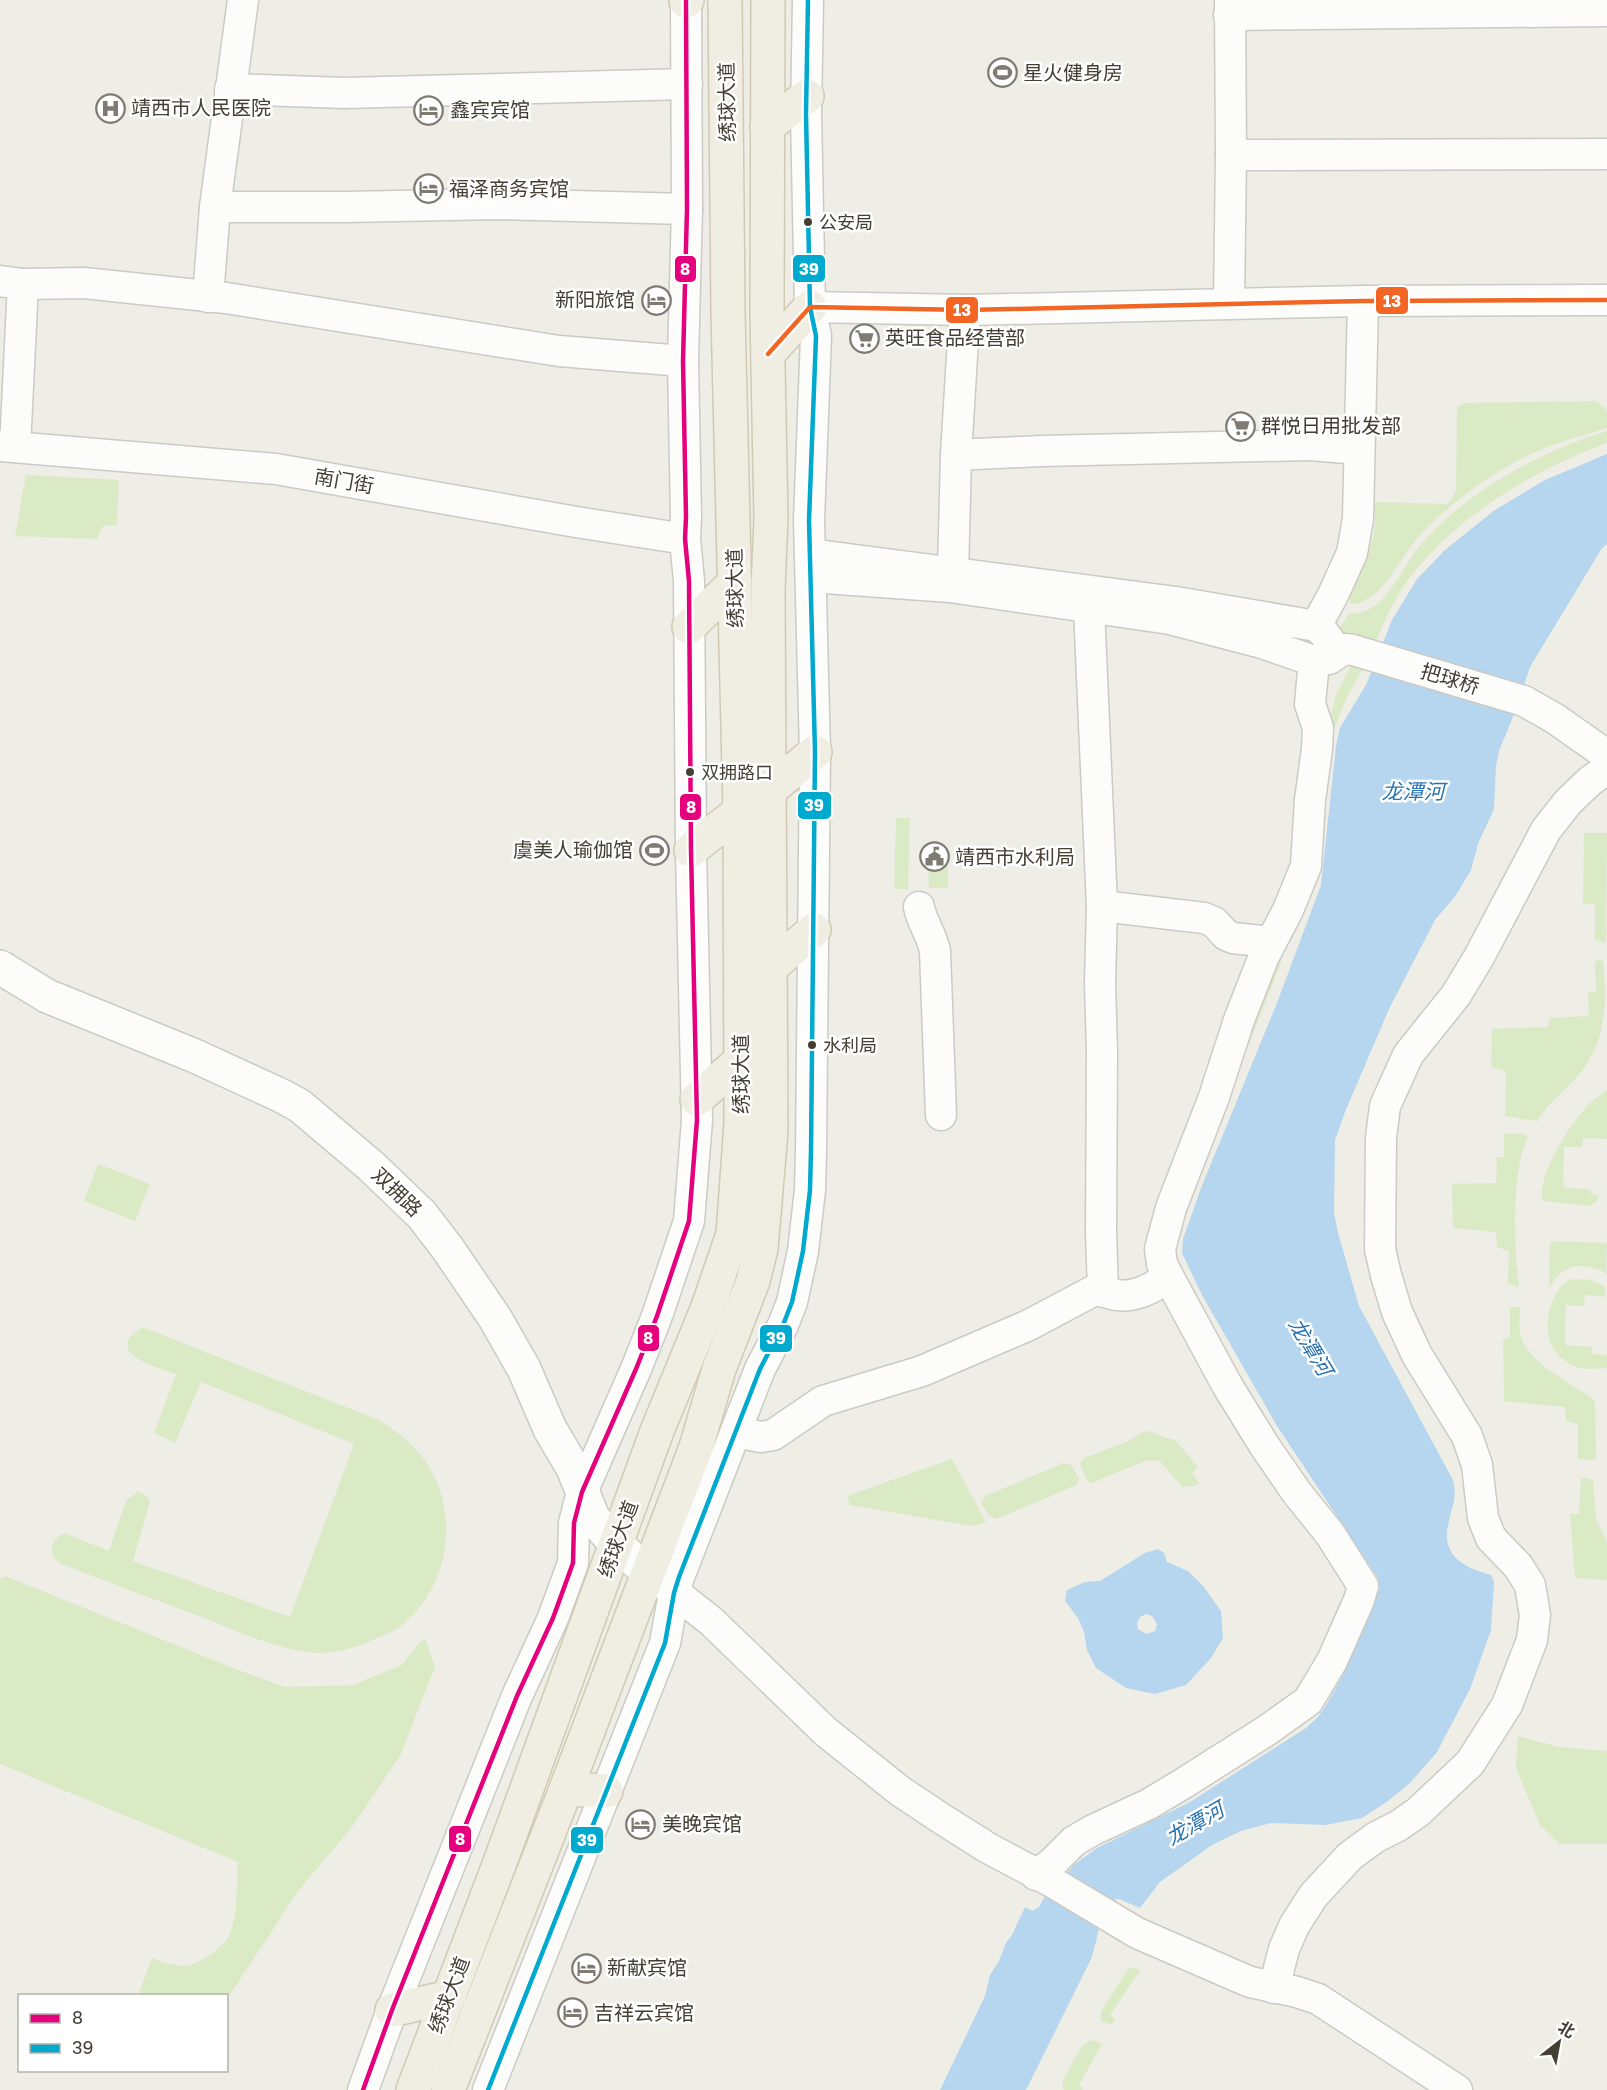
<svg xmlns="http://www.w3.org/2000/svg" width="1607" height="2090" viewBox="0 0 1607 2090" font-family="'Golos Text','Noto Sans SC',sans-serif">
	<rect width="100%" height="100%" fill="#eeede6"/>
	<g fill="#daeac5">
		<path d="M1596,401L1607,410V428C1581,436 1554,443 1529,455C1493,472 1446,506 1419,536C1401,556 1380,606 1350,604V597C1363,567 1381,535 1373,502L1448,504L1456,491L1457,407L1464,403Z"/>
		<path d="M1607,431V443C1532,471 1457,515 1408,580C1393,600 1383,626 1372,649L1339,639V630L1349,613C1382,618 1400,571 1418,548C1466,491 1537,453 1607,431Z"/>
		<polygon points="26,475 119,480 117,525 103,526 97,539 15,536"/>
		<polygon points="1357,656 1368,660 1347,697 1333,731 1309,898 1287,945 1282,944 1324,724 1332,711 1337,692"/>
		<polygon points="896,818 910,818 908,889 894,889"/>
		<polygon points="1584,833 1607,833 1606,943 1595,940 1595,904 1583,904"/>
		<polygon points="928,858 948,858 948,888 929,888"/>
		<polygon points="1281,955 1281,963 1228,1097 1242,1026"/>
		<path d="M1603,960C1607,1001 1607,1038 1581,1072C1566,1089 1549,1102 1537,1121L1505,1116L1506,1071L1491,1067L1492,1029L1548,1027L1550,1018L1589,1016L1588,993L1596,991L1595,961Z"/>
		<path d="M1607,1090V1139L1583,1138L1582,1147H1564L1563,1187L1591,1190V1195H1598L1597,1201L1590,1206L1543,1201C1536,1176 1571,1123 1588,1105C1594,1099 1601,1095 1607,1090Z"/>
		<path d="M1522,1133L1528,1137C1511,1170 1514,1250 1519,1287L1508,1284L1509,1251L1497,1247L1496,1232L1453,1228L1452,1184L1496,1183L1497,1157H1504V1134Z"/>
		<polygon points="98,1164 150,1184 135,1221 84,1201"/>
		<path d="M1554,1241L1607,1243L1606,1274C1602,1270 1599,1270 1593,1268C1572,1262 1560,1270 1549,1288L1550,1245L1551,1242Z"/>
		<path d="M1573,1279L1591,1280L1605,1286V1297L1585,1295L1584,1306L1566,1305L1565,1345L1592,1347L1593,1354L1607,1355V1368C1596,1368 1584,1371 1574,1366C1567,1363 1557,1355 1553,1348C1541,1328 1550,1287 1573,1279Z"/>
		<path d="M1510,1307H1520C1520,1314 1519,1323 1520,1331C1524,1361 1568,1382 1591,1397L1595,1402L1596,1460L1578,1459V1424L1566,1421L1565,1407L1504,1401L1503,1339L1510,1338Z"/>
		<path d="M142,1327L379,1420C400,1433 422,1451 433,1474C460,1526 445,1594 397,1629C391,1633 383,1635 377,1638C357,1647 337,1654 315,1653C278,1650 242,1633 207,1619C158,1601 108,1582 59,1563L54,1558L51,1549L55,1539L64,1533L109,1551L126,1501L138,1491L146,1496L150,1501L133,1561L290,1617L354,1444L201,1382L175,1443L154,1433L176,1374C164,1369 121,1359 128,1341C130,1335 138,1331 142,1327Z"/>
		<path d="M1144,1431C1156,1432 1163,1438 1175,1440L1198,1467L1192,1473L1199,1483L1194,1486L1182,1487L1160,1461L1148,1460L1091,1483L1087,1480L1080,1464L1084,1458L1129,1441Z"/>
		<polygon points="952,1459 986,1522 971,1526 850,1505 847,1496"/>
		<polygon points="1064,1463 1071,1465 1079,1478 1077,1485 996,1519 989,1515 981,1503 985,1496"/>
		<polygon points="1581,1477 1593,1480 1596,1520 1607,1541 1607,1580 1575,1578 1570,1514 1579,1514"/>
		<path d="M5,1576L238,1670L285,1687L353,1685L402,1665L419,1643L425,1639L435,1666L401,1754L352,1827L299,1890L227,1999L226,1996L138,1995L152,1958C162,1962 173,1966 184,1966C196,1966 224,1947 229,1936C239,1913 236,1885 238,1862L0,1764V1579Z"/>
		<polygon points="1518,1736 1558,1747 1607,1751 1607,1844 1560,1844 1540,1825 1516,1768"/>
		<polygon points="1133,1967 1140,1970 1110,2015 1115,2019 1112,2025 1101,2021 1100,2016 1103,2008 1128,1969"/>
		<polygon points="1093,2040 1102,2044 1079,2085 1083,2088 1082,2090 1064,2090 1062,2087 1063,2080 1075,2058 1084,2044"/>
	</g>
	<g fill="#b5d6ee" fill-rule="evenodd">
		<path d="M1607,454V544L1602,548L1530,667L1515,712L1499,751L1496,766L1494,809L1478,844L1471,870L1456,895L1435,920L1389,1009L1345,1112L1335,1140L1334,1213L1338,1233L1359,1306L1453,1480C1457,1498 1453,1503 1449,1521C1440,1555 1462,1567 1491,1575L1494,1582L1491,1630L1470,1689L1437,1752L1410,1783L1388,1801L1362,1818L1326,1825L1271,1823L1241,1831L1212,1845L1160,1882L1140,1908L1119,1899L1111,1900L1102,1917L1092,1957L1026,2090H940L985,1996L990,1975L999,1961L1006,1943L1012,1935L1025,1907L1033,1911L1039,1907L1045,1896L1075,1864L1097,1848L1190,1802L1306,1728L1318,1717L1326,1705L1343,1675L1380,1588L1378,1578L1277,1426L1202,1295L1182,1253L1183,1239L1201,1188L1277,1003L1321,885L1336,746L1340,728L1367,683L1392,620L1417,579L1445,550L1495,510L1545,480Z"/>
		<path d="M1158,1549L1164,1553L1167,1562L1188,1571L1203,1586L1221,1611L1223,1638L1211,1658L1186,1685L1155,1694L1126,1688L1096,1668L1087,1650L1084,1632L1078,1618L1065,1601L1067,1590L1085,1582L1100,1581L1145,1553ZM1146,1614L1152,1616L1157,1624L1155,1631L1146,1634L1138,1629L1137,1623L1140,1617Z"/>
	</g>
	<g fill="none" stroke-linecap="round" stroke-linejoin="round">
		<defs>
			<g id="minor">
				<polyline points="1229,15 1607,11"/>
				<polyline points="230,89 344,93 687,84"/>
				<polyline points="1231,155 1607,154"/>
				<polyline points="215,207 346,207 498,204 687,209"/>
				<polyline points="0,281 23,284 84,283 226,298 559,351 683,361"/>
				<polyline points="208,297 215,207 243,0"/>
				<polyline points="1229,304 1231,155 1230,0"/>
				<polyline points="810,307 967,310 1363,301 1607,300"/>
				<polyline points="0,446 276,469 576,522 685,539"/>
				<polyline points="15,447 23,284"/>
				<polyline points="956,455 1041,451 1310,445 1359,449"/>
				<polyline points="810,554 1176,602 1316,626 1324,633 1338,653 1329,659 1314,661 1262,643 1170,619 950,587 811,577"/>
				<polyline points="953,573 956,455 964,323 967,310"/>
				<polyline points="1089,608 1102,906 1100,983 1102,1051 1101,1232 1103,1290"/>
				<polyline points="1316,626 1333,595 1352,553 1358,519 1363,301"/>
				<polyline points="1338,653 1345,649 1353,650 1524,701 1554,718 1607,755"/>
				<polyline points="1102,906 1204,918 1214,922 1226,935 1233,938 1270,942"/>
				<path d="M919,907C922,923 932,935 935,951L941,1115"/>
				<path d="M736,1432L761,1437L773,1435L823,1401L922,1371L1029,1325L1093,1291C1102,1290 1107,1293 1116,1295C1134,1298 1155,1288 1168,1276"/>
				<polyline points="660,1581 711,1621 826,1732 900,1791 942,1819 988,1848 1052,1882 1137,1933 1250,1982 1297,1992 1318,1999 1457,2090"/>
				<polyline points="1036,1875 1052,1863 1074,1841 1093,1830 1149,1804 1184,1783 1266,1731 1308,1701 1332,1661 1359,1600 1363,1586 1330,1534 1297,1493 1264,1445 1227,1385 1168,1276 1162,1264 1160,1249 1171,1208 1214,1097 1239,1020 1264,956 1288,910 1306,866 1310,800 1317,749 1318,728 1310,704 1314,661"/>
				<polyline points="1274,1988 1284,1949 1294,1926 1313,1896 1350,1856 1376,1837 1398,1826 1418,1812 1470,1763 1507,1705 1532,1640 1535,1615 1530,1585 1518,1566 1491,1538 1483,1518 1477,1465 1467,1436 1417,1355 1397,1312 1386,1275 1380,1249 1381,1138 1385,1106 1408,1055 1456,995 1479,957 1546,830 1568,802 1590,781 1607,769"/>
				<polyline points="363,2090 392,2010 517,1696 553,1618 573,1563 574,1523 582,1492 636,1369 657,1316 689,1221 697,1120 691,850 689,581 685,539 686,517 683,361 687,209 686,0"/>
				<polyline points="488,2090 665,1643 674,1593 679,1577 760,1369 783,1325 792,1302 803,1251 810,1190 811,1150 815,752 809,520 816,336 810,307 806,114 808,0"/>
			</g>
			<polyline id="tertiary" points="0,967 47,996 195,1056 282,1096 300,1106 371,1166 422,1215 448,1249 495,1318 524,1369 550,1429 573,1468 593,1518 616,1544 648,1572"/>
			<g id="primary">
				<polyline points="686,1 687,0"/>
				<polyline points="767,127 807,96"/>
				<polyline points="768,354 810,307"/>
				<polyline points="689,627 735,582"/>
				<polyline points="769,791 815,752"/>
				<polyline points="691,850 740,811"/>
				<polyline points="770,968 814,930"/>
				<polyline points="697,1099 741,1060"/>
				<polyline points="566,1789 606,1791"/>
				<polyline points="392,2010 449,1997"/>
				<polyline points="413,2090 499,1865 657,1431 708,1307 733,1234 741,1124 740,811 728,313 725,0"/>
				<polyline points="448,2090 566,1789 696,1447 719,1369 753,1281 761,1249 771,1131 768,589 771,518 767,315 768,0"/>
			</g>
		</defs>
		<use href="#minor" stroke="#cccac4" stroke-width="33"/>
		<use href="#tertiary" stroke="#cccac4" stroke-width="36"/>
		<use href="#primary" stroke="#d1cab3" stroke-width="36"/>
		<use href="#minor" stroke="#fcfcfb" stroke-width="30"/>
		<use href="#tertiary" stroke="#fcfcfb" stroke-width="33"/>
		<use href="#primary" stroke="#f0ede2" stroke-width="33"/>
		<defs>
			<polyline id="bus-1" points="363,2090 392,2010 517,1696 553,1618 573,1563 574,1523 582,1492 636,1369 657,1316 689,1221 697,1120 691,850 689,581 685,539 686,517 683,361 687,209 686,0"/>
			<polyline id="bus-2" points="488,2090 665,1643 674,1593 679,1577 760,1369 783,1325 792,1302 803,1251 810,1190 811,1150 815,752 809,520 816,336 810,307 806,114 808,0"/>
			<polyline id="bus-3" points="768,354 810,307 967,310 1363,301 1607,300"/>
		</defs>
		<use href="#bus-1" stroke="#fff" stroke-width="9"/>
		<use href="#bus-2" stroke="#fff" stroke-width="9"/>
		<use href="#bus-3" stroke="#fff" stroke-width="9"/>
		<use href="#bus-1" stroke="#e5007d" stroke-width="4.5"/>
		<use href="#bus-2" stroke="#00a9ce" stroke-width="4.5"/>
		<use href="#bus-3" stroke="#f26522" stroke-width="4.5"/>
	</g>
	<defs>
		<symbol id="stadium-ring" viewBox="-11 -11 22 22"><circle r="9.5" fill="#fff" stroke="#807b72" stroke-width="1.5"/><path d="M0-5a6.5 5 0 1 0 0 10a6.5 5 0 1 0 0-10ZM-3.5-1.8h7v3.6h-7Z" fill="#807b72"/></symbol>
		<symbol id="hospital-ring" viewBox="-11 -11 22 22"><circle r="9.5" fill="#fff" stroke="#807b72" stroke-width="1.5"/><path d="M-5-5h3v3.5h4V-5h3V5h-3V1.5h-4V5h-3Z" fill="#807b72"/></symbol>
		<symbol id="hotel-ring" viewBox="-11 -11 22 22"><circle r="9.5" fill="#fff" stroke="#807b72" stroke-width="1.5"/><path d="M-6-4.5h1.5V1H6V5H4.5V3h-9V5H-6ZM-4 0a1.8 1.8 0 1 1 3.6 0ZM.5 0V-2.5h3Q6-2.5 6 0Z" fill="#807b72"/></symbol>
		<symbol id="supermarket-ring" viewBox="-11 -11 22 22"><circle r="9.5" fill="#fff" stroke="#807b72" stroke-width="1.5"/><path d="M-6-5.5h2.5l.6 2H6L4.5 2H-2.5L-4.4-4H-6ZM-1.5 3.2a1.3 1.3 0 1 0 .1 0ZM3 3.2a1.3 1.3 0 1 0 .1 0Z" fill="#807b72"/></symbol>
		<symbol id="civic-ring" viewBox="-11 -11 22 22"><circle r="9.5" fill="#fff" stroke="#807b72" stroke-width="1.5"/><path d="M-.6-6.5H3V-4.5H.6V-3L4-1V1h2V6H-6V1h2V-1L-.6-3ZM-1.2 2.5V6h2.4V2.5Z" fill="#807b72"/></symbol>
	</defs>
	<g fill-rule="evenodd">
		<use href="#stadium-ring" x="986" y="56" width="33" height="33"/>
		<use href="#hospital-ring" x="94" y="92" width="33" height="33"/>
		<use href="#hotel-ring" x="412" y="94" width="33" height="33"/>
		<use href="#hotel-ring" x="412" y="172" width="33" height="33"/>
		<use href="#hotel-ring" x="640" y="284" width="33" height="33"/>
		<use href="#supermarket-ring" x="848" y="322" width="33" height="33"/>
		<use href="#supermarket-ring" x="1224" y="410" width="33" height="33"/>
		<use href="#stadium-ring" x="638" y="834" width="33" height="33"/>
		<use href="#civic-ring" x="918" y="840" width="33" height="33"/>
		<use href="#hotel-ring" x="624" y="1808" width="33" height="33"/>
		<use href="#hotel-ring" x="570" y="1952" width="33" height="33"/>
		<use href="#hotel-ring" x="556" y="1996" width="33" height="33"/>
	</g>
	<g fill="#443e33" stroke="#fff" stroke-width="2">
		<circle cx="808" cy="222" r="5"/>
		<circle cx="690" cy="772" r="5"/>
		<circle cx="812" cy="1045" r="5"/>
	</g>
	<g text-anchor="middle" stroke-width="5" stroke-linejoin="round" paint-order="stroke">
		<g font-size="18" fill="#443e33" stroke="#fff" text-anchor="start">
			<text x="819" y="229">公安局</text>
			<text x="701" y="779">双拥路口</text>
			<text x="823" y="1052">水利局</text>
		</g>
		<g font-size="20" fill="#443e33" stroke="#fff" text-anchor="start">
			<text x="1023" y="80">星火健身房</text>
			<text x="131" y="115">靖西市人民医院</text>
			<text x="450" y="117">鑫宾宾馆</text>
			<text x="449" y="196">福泽商务宾馆</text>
			<text x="635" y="307" text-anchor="end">新阳旅馆</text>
			<text x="885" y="345">英旺食品经营部</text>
			<text x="1261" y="433">群悦日用批发部</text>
			<text x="633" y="857" text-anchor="end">虞美人瑜伽馆</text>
			<text x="955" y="864">靖西市水利局</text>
			<text x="662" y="1831">美晚宾馆</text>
			<text x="607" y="1975">新献宾馆</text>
			<text x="594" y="2020">吉祥云宾馆</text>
		</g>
		<g font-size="20" fill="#443e33" stroke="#fff">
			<text transform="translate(727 102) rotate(-91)" y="7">绣球大道</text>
			<text transform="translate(344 481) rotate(10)" y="7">南门街</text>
			<text transform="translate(735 588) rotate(-91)" y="7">绣球大道</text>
			<text transform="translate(1450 679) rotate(17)" y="7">把球桥</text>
			<text transform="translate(741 1074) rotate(-90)" y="7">绣球大道</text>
			<text transform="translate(397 1192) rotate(44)" y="7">双拥路</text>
			<text transform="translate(618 1539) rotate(-70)" y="7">绣球大道</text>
			<text transform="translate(449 1995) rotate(-69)" y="7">绣球大道</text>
		</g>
		<g font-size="21" font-style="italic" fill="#2b74b1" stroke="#fff">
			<text x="1413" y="799">龙潭河</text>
			<text transform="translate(1310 1347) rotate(59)" y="7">龙潭河</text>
			<text transform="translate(1195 1824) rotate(-30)" y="7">龙潭河</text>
		</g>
	</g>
	<g stroke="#fff" stroke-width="2">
		<rect x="792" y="254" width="34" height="29" rx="6" fill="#00a9ce"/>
		<rect x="674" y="255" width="23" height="28" rx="6" fill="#e5007d"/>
		<rect x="1375" y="286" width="34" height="29" rx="6" fill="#f26522"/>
		<rect x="945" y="296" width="34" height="28" rx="6" fill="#f26522"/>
		<rect x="797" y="791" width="35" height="29" rx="6" fill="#00a9ce"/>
		<rect x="679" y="793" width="23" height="28" rx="6" fill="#e5007d"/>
		<rect x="637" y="1324" width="23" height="28" rx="6" fill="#e5007d"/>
		<rect x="759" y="1324" width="34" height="29" rx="6" fill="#00a9ce"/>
		<rect x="448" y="1825" width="24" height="28" rx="6" fill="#e5007d"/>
		<rect x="570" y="1826" width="34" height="28" rx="6" fill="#00a9ce"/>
	</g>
	<g font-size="16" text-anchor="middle" font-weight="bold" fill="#fff">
		<text x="809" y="275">39</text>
		<text x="685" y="275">8</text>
		<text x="1392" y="307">13</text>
		<text x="962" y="316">13</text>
		<text x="814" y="811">39</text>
		<text x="691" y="813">8</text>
		<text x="648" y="1344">8</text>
		<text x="776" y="1344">39</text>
		<text x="460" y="1845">8</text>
		<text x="587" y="1846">39</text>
	</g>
	<rect x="18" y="1994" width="210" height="78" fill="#ffffff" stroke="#b4b2ad" stroke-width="1.5"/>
	<rect x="30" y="2014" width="30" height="9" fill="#e5007d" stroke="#b4b2ad" stroke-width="1.5"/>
	<text x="72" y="2024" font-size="18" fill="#443e33">8</text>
	<rect x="30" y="2044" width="30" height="9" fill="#00a9ce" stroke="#b4b2ad" stroke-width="1.5"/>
	<text x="72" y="2054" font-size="18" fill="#443e33">39</text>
	<g transform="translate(1559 2042) rotate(31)" stroke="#ffffff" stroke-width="4.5" paint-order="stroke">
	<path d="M0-4.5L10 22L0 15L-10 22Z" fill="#443e33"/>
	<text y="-9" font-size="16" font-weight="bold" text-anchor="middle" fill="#443e33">北</text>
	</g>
</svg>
